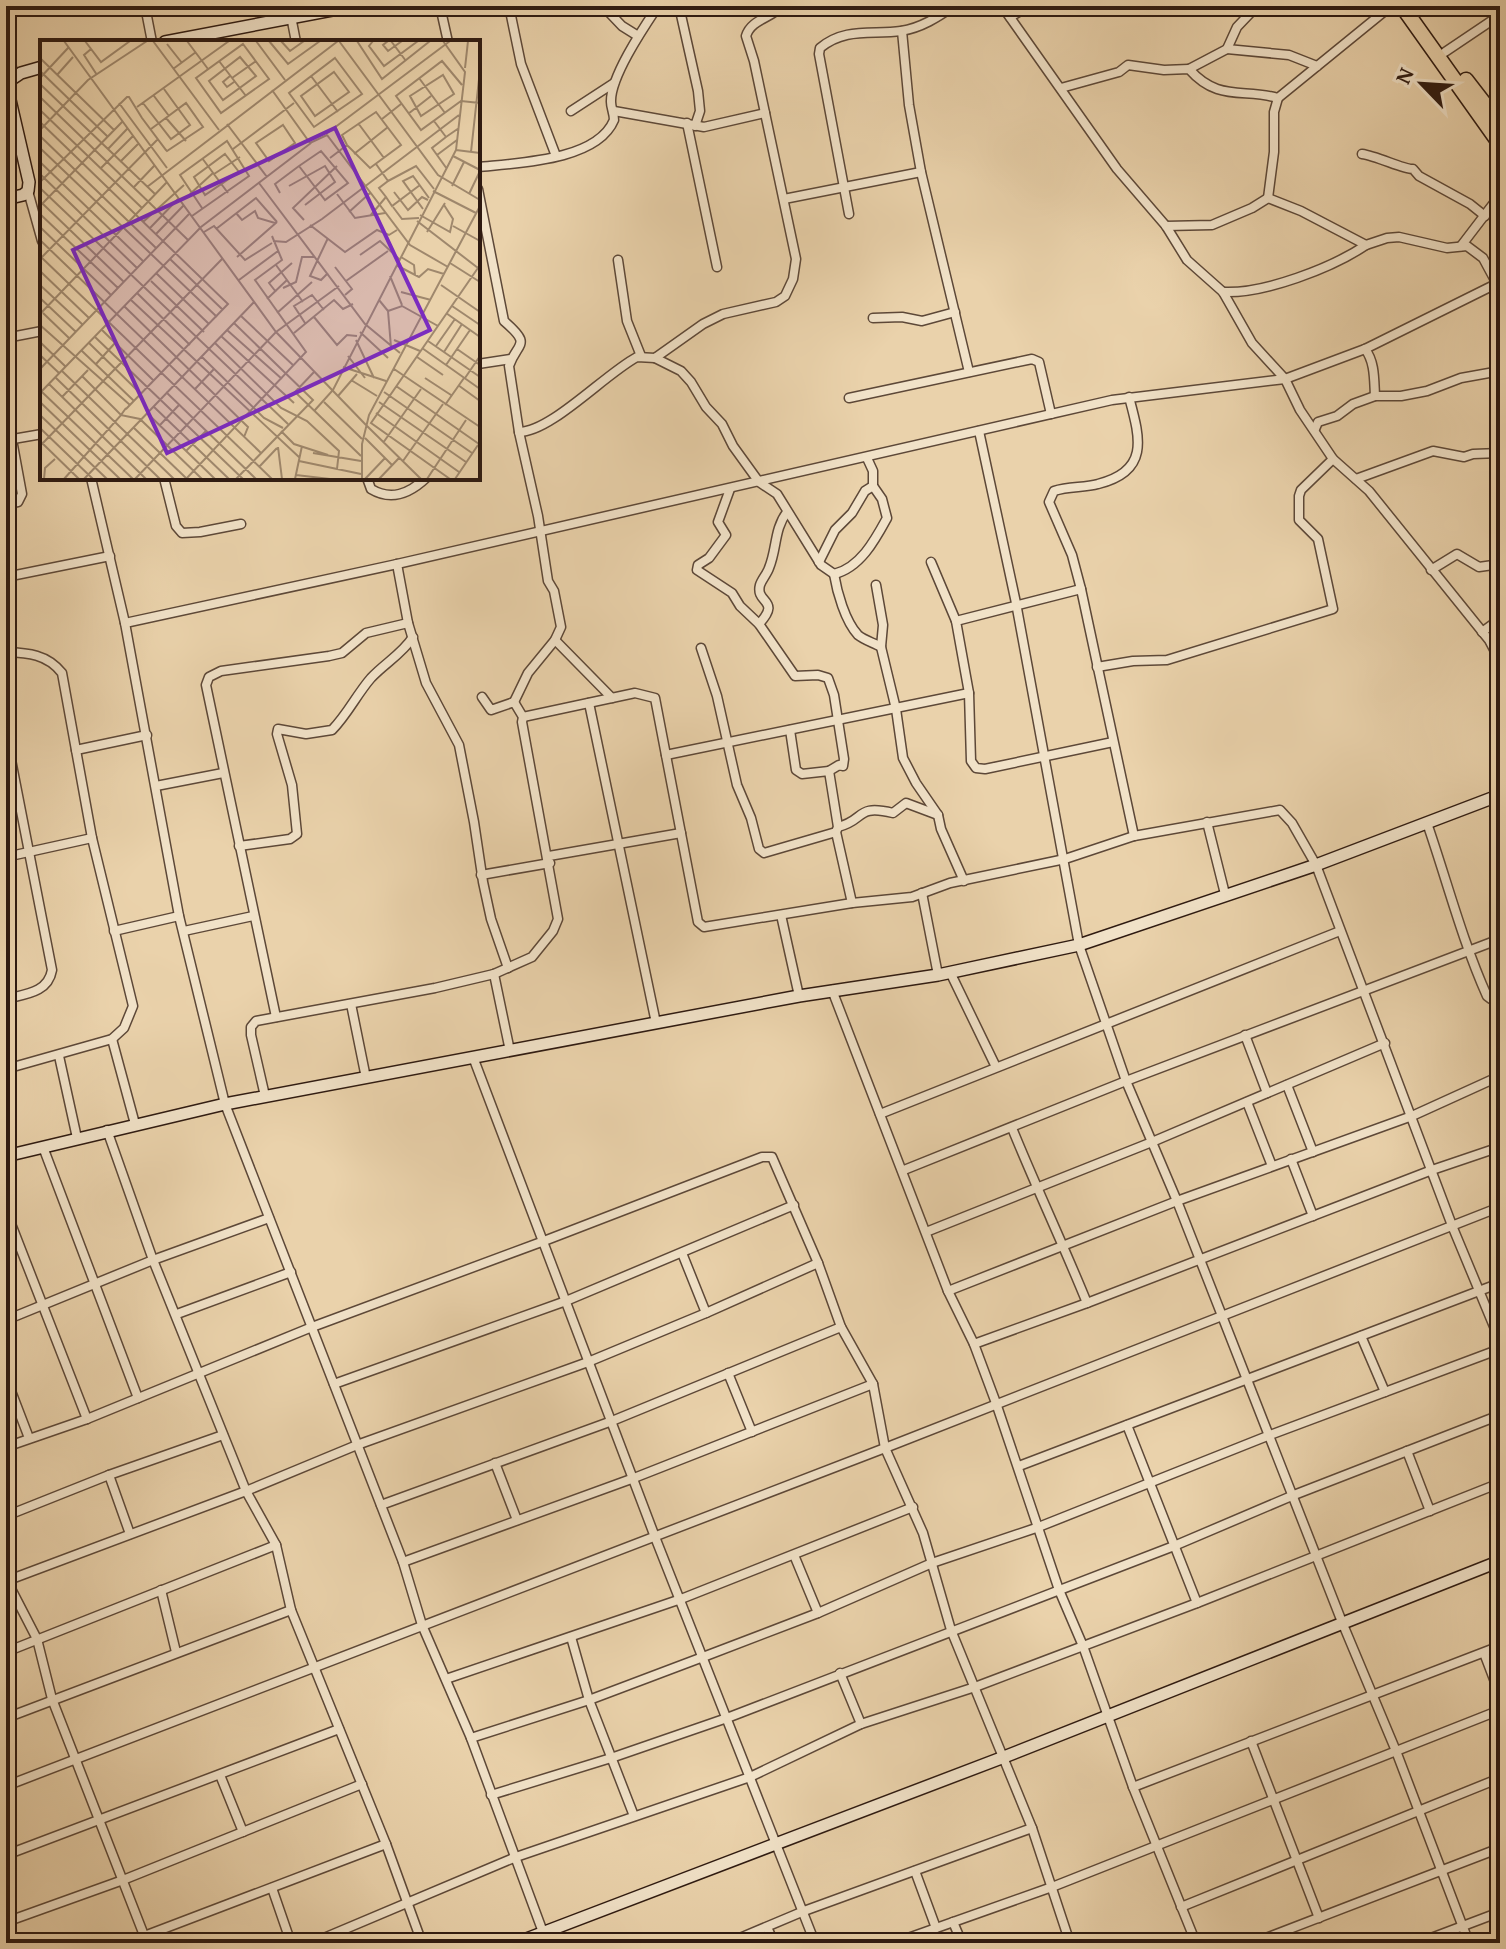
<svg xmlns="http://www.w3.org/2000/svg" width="1506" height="1949" viewBox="0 0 1506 1949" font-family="'Gentium Book Plus',serif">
	<rect width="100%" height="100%" fill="#ead2ab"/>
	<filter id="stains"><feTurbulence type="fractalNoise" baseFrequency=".0025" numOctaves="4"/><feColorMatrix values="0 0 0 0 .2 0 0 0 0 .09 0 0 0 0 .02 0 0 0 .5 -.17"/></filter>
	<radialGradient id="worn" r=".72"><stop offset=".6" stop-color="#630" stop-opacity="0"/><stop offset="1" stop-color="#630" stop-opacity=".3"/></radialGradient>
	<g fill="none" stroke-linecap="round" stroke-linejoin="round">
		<defs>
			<g id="street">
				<polyline points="145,6 152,42"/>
				<polyline points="289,6 296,42"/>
				<polyline points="440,6 448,42"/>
				<polyline points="509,6 521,64 556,156"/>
				<polyline points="603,6 622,26 638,36"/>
				<polyline points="679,6 698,91 700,111 695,126"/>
				<polyline points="1002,6 1117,169 1166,226 1187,260 1223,292 1252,343 1285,379 1300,410 1333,459 1369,491 1489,640 1500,661"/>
				<polyline points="1010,17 1029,6"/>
				<polyline points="902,31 909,105 921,172 969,372"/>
				<polyline points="6,43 14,76"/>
				<polyline points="1227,49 1289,55 1317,66"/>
				<polyline points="1445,52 1500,15"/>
				<polyline points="1189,69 1227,49 1237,27 1257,6"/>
				<path d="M1061,88L1119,72L1128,65L1164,70L1189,69C1218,102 1243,88 1278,98"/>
				<polyline points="1486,107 1500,97"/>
				<polyline points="571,111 614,83"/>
				<polyline points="614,111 704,127 765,113"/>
				<polyline points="687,123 717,267"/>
				<path d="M1362,154C1377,156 1405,170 1413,169L1419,176L1470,204L1485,216"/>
				<path d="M478,167C517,163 597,161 614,120C614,113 611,108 611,102C610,77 644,27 658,6"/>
				<path d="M478,189L504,321C533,346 517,342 509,366L519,432L538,516L548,581L554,591L561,627L555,640L528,673L514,702"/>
				<polyline points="28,191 42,241"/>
				<polyline points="1268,198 1301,211 1366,245 1387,238 1399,237 1447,248 1467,246 1483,258 1497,284"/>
				<polyline points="1268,198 1274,152 1274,112 1278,98 1391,6"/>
				<polyline points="784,199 921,172"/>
				<path d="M849,214L819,54L820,48C845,27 872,35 901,31C921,28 938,17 954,6"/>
				<polyline points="1166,226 1212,225 1252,208 1268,198"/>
				<polyline points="1461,246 1500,195"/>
				<polyline points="618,260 627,321 641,356"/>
				<path d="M1223,292C1264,294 1332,268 1366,245"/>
				<polyline points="873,318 902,317 922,321 955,312"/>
				<polyline points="6,338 42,331"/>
				<path d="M1365,349C1375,362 1374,379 1375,396"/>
				<path d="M655,358L681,371L691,382L706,407L722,424L733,446L759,482L777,494L821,565L834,574C860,568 875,540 887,518L882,499L873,486V471L867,458"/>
				<polyline points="478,364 511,359"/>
				<path d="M1129,397C1140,438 1150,471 1098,484C1084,488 1069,486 1054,491L1049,502L1072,555L1081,589L1134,836"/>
				<polyline points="849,398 1032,359 1039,362 1051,414"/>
				<polyline points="6,407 22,494 18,502 6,504"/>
				<polyline points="1315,429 1318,422 1337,416 1353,404 1375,396 1401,396 1427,391 1461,378 1500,371"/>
				<polyline points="979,431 1016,603 1079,945 1126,1081 1177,1201 1342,1622 1396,1751 1469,1943"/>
				<path d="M519,432C551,432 605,374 637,357L655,358L703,324L723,314L776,302L785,296L793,279L796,259L754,61L746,36C751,19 772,18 782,6"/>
				<polyline points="13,439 42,434"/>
				<polyline points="91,478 125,623 179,916 225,1104 403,1562 422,1625 471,1738 547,1943"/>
				<polyline points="164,478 176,526 182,533 200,532 241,524"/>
				<path d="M367,478L371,489C391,501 409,494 426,478"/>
				<polyline points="1356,479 1433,451 1464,457 1473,454 1500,453"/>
				<polyline points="730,489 718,522 726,535 709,558 698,565 697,570 732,593 740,606 759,624 795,676 818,675 828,678 834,695 844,759 843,766 839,765 829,771"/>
				<polyline points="819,562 835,530 852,513 865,491 873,486"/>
				<polyline points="931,562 956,621"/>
				<polyline points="397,564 408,623 426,683 459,745 474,822 483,882 491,919 508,968"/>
				<polyline points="1431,570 1457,554 1479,567 1500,564"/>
				<path d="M834,574C837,592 845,621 858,635C864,640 874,643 881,647"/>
				<polyline points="6,577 110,556"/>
				<polyline points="876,585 883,625 881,647 896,709 903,758 916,783 938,815 941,829 964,881"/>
				<polyline points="1081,589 956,621 969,693 971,761 976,768 985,769 1113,742"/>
				<polyline points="125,623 397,564 1112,400 1285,379 1365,349 1500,282"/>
				<path d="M759,624C782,599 755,604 760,585C762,579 767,574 769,568C777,549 774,529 787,512"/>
				<polyline points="1482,632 1500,619"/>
				<polyline points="555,640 612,698"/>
				<polyline points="701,648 717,696 737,785 751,818 759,849 764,853 836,832"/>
				<path d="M6,652C28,653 47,654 62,673L92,838L133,1006L124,1028L112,1039L6,1069"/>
				<polyline points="1097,667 1133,661 1167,660 1333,609 1318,539 1299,520 1299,496 1301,490 1333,459"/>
				<polyline points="589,703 656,1023"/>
				<polyline points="523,717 635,693 655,698 698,922 704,927 852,903 912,897 950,883 1065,859 1134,836 1280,810 1292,823 1316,865 1453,1228 1500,1341"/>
				<polyline points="790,730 796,770 802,774 829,771 838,827 836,832 852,903"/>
				<path d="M6,734L52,970C48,993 25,994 6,999"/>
				<polyline points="76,750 147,735"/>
				<polyline points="666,755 969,693"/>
				<polyline points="156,786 223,773"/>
				<polyline points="1207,822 1225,894"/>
				<path d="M1427,823C1447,881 1462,940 1487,996L1491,999H1500"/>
				<path d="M838,827C866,820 855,804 893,813L906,803L938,815"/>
				<path d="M239,846L290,839L297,834L292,785L277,734L278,729L306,734L332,730C347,715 357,694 371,678C385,663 402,654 413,637"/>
				<polyline points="549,856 681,833"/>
				<polyline points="6,857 92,838"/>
				<polyline points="481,875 550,863"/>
				<polyline points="922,893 938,975"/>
				<polyline points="781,915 799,996"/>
				<polyline points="114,931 179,916"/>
				<polyline points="184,931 253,916"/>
				<polyline points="950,972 996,1067"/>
				<polyline points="494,974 510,1051"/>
				<polyline points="832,990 948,1291 974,1344 996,1403 1059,1590 1083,1646 1133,1787 1196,1943"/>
				<polyline points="351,1004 366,1078"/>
				<polyline points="276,1017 206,685 209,677 221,671 329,656 342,653 366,633 408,623"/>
				<polyline points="1245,1035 1267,1093"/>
				<polyline points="112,1039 135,1124"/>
				<polyline points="59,1056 77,1138"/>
				<polyline points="473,1057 655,1537 815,1943"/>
				<polyline points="1287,1085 1313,1152"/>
				<polyline points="265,1096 251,1035 251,1027 256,1021 435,988 494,974 532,957 553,931 558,919 522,722 523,717 514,702 491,710 482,697"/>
				<polyline points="1247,1102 1272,1166"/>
				<polyline points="880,1114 1340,931"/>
				<path d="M1012,1128C1036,1187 1063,1244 1087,1303"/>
				<polyline points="107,1130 153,1260 246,1491 276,1545 291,1610 386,1844 422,1943"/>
				<polyline points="43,1147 138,1398"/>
				<polyline points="1291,1159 1313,1216"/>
				<polyline points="904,1170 1126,1081 1500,939"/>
				<polyline points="6,1211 87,1419"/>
				<polyline points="926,1232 1152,1142 1385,1043"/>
				<polyline points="682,1253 706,1313"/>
				<polyline points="948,1291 1177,1201 1412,1116 1500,1076"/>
				<polyline points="177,1314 291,1272"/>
				<polyline points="6,1320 153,1260 269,1218"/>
				<polyline points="1361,1336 1385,1392"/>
				<polyline points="974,1344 1087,1303 1432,1170 1500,1147"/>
				<polyline points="728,1373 752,1432"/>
				<polyline points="6,1378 29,1438"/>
				<polyline points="334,1384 566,1301 794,1205"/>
				<polyline points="1127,1425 1197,1603"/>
				<polyline points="6,1447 87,1419 312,1327 544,1241 762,1157 772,1157 818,1263 841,1327 873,1384 885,1448 923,1533 951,1630 1032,1828 1070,1943"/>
				<polyline points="1407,1451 1430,1511"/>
				<polyline points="495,1463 517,1520"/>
				<polyline points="1019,1466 1500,1283"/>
				<polyline points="109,1475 130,1534"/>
				<polyline points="381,1505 612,1421 841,1327"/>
				<polyline points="6,1516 109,1475 223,1435"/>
				<polyline points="794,1555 818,1613"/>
				<polyline points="403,1562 634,1478 873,1384"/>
				<polyline points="6,1579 37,1639 52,1699 147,1943"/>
				<polyline points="6,1581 246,1491 357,1445 588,1362 706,1313 818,1263"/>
				<polyline points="161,1590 176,1652"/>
				<polyline points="571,1637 589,1700 634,1816"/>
				<polyline points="6,1652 276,1545"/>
				<polyline points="1484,1653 1500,1695"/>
				<polyline points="840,1673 861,1724"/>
				<polyline points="446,1679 681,1599 913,1507"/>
				<polyline points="6,1718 291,1610"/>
				<polyline points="471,1738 589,1700 703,1657 818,1613 932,1563 1036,1528 1270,1435 1500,1349"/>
				<polyline points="1251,1741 1319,1918"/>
				<polyline points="220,1775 243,1832"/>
				<polyline points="6,1786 885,1448 1500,1207"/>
				<polyline points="1133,1787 1500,1646"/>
				<polyline points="491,1795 611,1758 727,1718 1174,1546 1294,1495 1500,1415"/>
				<polyline points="6,1855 339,1729"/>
				<polyline points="915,1871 936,1928"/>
				<polyline points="272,1888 291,1943"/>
				<polyline points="1181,1907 1500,1778"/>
				<polyline points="6,1922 123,1880 362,1784"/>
				<polyline points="953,1922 962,1943"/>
				<polyline points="767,1927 774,1943"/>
				<polyline points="126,1943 386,1844"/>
				<polyline points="312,1943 516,1857 750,1777 861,1724 975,1687 1197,1603 1500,1483"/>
				<polyline points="728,1943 804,1911 1032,1828"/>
				<polyline points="894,1943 1052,1887 1500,1710"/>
				<polyline points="1253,1943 1500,1848"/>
				<polyline points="1418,1943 1500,1912"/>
			</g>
			<g id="secondary">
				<polyline points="165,42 353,6"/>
				<polyline points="6,199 23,195 28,191 29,182 7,87 9,81 21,73 42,67"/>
				<polyline points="6,1156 225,1104 799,996 938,975 1079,945 1316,865 1500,795"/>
				<polyline points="516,1943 1004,1757 1500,1561"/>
			</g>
			<g id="highway">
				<polyline points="1402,6 1500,144"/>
				<polyline points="1466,80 1500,124"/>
			</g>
		</defs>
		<use href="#street" stroke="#5d4838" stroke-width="11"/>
		<use href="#secondary" stroke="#2e1a11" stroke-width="14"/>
		<use href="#highway" stroke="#2e1a11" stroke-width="17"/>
		<use href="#street" stroke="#f1e2c8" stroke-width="8"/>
		<use href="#secondary" stroke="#f1e2c8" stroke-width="11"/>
		<use href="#highway" stroke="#ead2ab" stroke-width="14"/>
	</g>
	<g transform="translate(40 40)">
		<rect width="440" height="440" fill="#ead2ab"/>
		<path fill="none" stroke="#9f886d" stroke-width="2" d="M24,1L236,292L326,385M45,1L61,22L90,1M113,1L179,90M147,1L168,29M216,1L245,40M229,1L248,24L280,1M241,1L250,11L264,1M299,1L398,135L440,160M317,1L342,39L390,1M333,1L329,6L344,26L378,1M348,1L343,5L348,11L362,1M351,1L366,21M127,4L142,23M203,4L229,39L181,73L156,38ZM51,9L44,15L57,35M200,17L216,36L183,60L169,41ZM0,18L74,90M295,18L322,54L274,87L249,53ZM179,21L206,56M425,28L428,1M133,29L156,12M0,31L67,96M294,32L309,52L275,76L261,56ZM17,35L33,17M403,35L414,54L381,76L370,56ZM190,36L183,42L187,47L194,42M271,36L298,72M0,38L28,8M192,38L216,21M379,38L405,73M0,44L115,154M422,45L402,21L356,56L381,90L421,61L440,63M232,50L270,103L287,95L370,205L408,227M114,56L129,76M0,57L148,200M79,63L127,128M103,63L131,99L150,85L124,49M97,67L189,1M0,70L102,168M368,74L391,56M126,78L146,101M342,79L361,64M394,81L406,97L419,88M0,82L188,264L86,369M318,83L344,118M187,84L227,137M243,85L255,103L229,121L216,103ZM0,90L48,40L107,1M286,94L410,1M0,96L116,208M406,97L392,108L407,129M0,108L177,277M68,109L87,89M193,109L254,63M416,110L440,113M431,112L440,30M185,114L199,132L165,155L154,137ZM314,114L348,87M397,115L417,100M413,116L440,130M162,118L188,153M290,118L307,105L330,128L361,105L336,72L302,95L307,105M0,122L104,222M80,122L99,103M61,128L93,96M0,134L97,228M174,134L200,117M348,141L376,126L394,149M0,142L87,57H89L102,78L126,110L127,111L163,87L146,63L111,89M219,143L325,284L360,313M249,146L285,126L295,142L265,165M412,146L424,122M94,147L114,126M107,147L298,1M0,148L248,384M393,151L436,173M354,152L368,170L382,157L388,160M240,153L235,144L259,126L281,111L308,143L285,160L259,126M150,154L173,133M297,154L315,178L345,173M429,154L440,131M346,157L352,166L380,145M3,164L84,242M0,166L82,82M353,167L362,179L379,178M383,169L363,141L373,136L389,158M309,172L330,153M196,173L202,180L215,171L218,178L235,183M0,174L78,248M380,175L410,192L413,179L404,165M152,176L209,136L187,101L140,135L162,168M330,176L346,157L339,148L348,141L336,124M264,180L253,168L297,126M377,181L438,228M103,182L144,145M270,185L305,212L337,190L349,195L357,190M413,186L440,201M0,187L71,255M110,188L138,159M176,189L216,158L237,182M164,192L174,186L205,220L232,203M387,192L405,163M116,194L144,165M0,200L221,413M233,201L246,202L282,179L419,75M320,215L340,201L359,219M0,216L232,439M2,217L118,99M197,217L237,182M361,217L374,225L375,235M130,219L183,270M410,223L440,242M236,225L263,262M356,225L379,237L388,229L404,234M295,227L312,249L305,255M0,231L49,278M116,233L169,284M288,233L281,240L270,236L288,198M350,236L362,265M199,240L238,211M111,241L164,292M306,241L348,211M0,245L43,285M401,245L440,272M243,248L256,242L262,217H275M236,252L229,243L252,223M361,252L391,260M97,253L150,305M0,258L36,292M227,259L247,240M91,260L260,418M339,260L348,271L351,307M84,266L208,387L204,397M412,266L440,285M348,271L362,266L398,286M3,273L30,299M237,273L272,242M406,273L440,297M0,274L127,142M201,276L254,326M274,277L297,305L307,295L317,296M194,283L273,360L196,439M265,283L254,266L272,255L284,270M0,285L90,365M62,290L114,341M187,290L242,339M320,292L348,318M254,293L294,260L303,269L313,264M181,296L254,363M55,297L203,439M316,300L334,338M354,300L380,311M388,301L440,337M0,302L26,327M49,303L101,354M175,303L241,368L267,381L299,411L297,429M396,306L415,279M382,308L440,349M417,309L440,325M42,311L94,361M404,312L422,284M0,315L19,333M308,316L325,338M162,317L224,378L243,388M377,317L403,335M56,324L75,303M406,325L430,290M303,327L346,341M0,329L150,173M354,329L440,387M22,331L134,439M274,332L255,352L321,416M42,336L81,375L86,368M16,338L120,439M385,338L411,355M425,338L440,316M311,340L337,356M9,344L106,439M418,345L440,361M356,346L439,404M155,349L174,329M2,352L93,439M126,352L216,439M344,352L432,413M0,353L161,187L271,103M298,356L317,334M22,357L48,330M0,362L80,439M284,362L322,399M339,362L426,422M405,365L424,338M113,366L189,439M275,370L293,350L416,110L425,32L403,1M107,373L175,439M336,373L419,432M0,375L67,439M120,385L139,365M326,385L381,439M93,387L146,438M0,388L53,439M241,391L254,404L288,415M325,398L352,425M0,401L39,439M343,403L381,349M0,406L183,218M238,407L242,439M146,411L166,391M273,413L321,421M259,421L321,434M363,421L403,364M219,427L237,408M256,435L290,439M4,439L5,428L15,419M24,439L81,375L100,379L162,439M44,439L214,262M95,439L236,292L299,246M146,439L266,312L215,240L242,220L232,196M255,439L262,406M322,439V404L329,375L440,166M325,439L345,418M339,439L359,418M387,439L426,380M410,439L331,383L440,225M415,439L438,405"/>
		<path fill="#7b2cbf" fill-opacity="0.15" stroke="#7b2cbf" stroke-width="4" d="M295,88L390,290L127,413L33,210Z"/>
		<rect width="440" height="440" fill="none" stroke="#2e1a11" stroke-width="4"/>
	</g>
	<rect width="1506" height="1949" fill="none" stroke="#ead2ab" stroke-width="32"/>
	<rect x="8" y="8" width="1490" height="1933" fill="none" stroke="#2e1a11" stroke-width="4"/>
	<rect x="16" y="16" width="1474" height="1917" fill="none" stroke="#2e1a11" stroke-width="2"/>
	<g transform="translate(1422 84) rotate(295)" stroke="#f1e2c8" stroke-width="6" paint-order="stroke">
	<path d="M0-6L14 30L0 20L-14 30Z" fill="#2e1a11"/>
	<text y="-12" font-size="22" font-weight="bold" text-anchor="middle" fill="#2e1a11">N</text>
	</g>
	<rect width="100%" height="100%" filter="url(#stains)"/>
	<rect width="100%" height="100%" fill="url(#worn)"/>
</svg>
